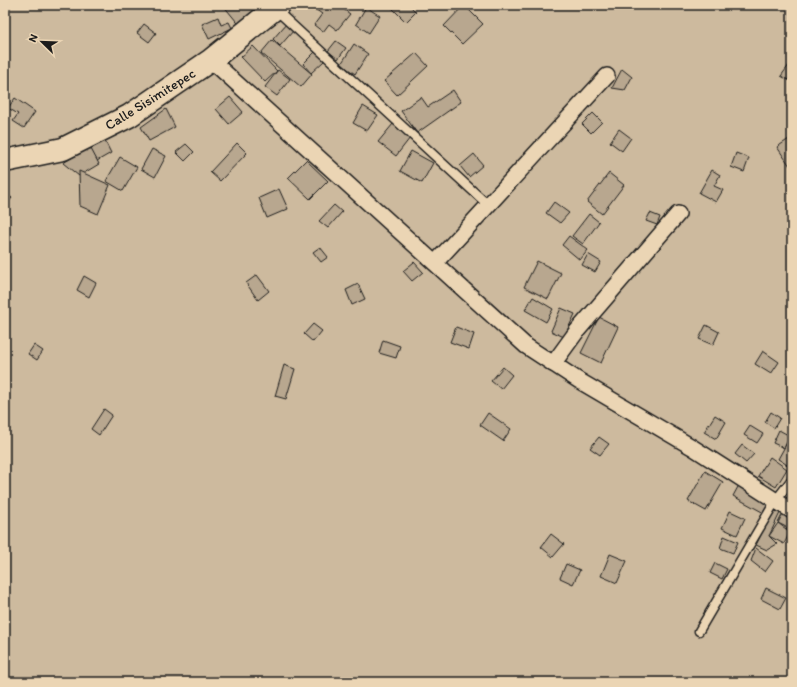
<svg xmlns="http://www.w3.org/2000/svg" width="797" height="687" viewBox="0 0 797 687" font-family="Itim,sans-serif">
	<rect width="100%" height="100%" fill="#ebd5b4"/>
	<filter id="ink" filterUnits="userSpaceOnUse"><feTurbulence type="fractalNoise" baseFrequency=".025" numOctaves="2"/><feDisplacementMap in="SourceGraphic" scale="8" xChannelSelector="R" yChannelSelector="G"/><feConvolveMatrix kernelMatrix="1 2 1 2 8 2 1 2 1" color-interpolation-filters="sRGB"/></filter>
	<g filter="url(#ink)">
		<rect fill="#cdba9e" stroke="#746b5d" x="5" y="5" width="787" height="677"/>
		<g fill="#b8a78f" stroke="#1c1c1c">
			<polygon points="223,5 256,5 260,10 241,27"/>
			<polygon points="313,5 338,5 350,14 337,30 329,24 323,32 314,25 322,14 312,7"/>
			<polygon points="389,5 409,5 416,12 406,22"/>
			<polygon points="464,5 483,24 462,44 444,26"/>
			<polygon points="366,7 380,16 369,33 356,24"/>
			<polygon points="218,17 221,25 229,22 232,28 209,39 202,24"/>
			<polygon points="287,23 294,30 280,46 273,39"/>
			<polygon points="144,24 156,33 149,42 137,33"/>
			<polygon points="272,40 312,74 301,87 261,53"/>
			<polygon points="336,41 346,48 338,59 328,51"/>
			<polygon points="354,44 368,54 355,74 341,64"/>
			<polygon points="253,46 277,71 265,82 241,57"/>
			<polygon points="315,52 324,61 311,73 303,64"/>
			<polygon points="416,53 428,66 397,95 384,81"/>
			<polygon points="792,61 792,82 781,76"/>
			<polygon points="622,69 632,77 625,90 612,88"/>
			<polygon points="278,70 290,79 277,96 265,87"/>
			<polygon points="453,90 461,102 417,133 401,111 421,97 428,107"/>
			<polygon points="230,97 243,112 229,124 216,109"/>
			<polygon points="15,98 35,112 24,128 13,121 18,114 8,108"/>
			<polygon points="363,106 378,115 367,131 353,123"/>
			<polygon points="166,109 175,127 149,141 141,127"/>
			<polygon points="593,113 602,122 591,133 582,124"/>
			<polygon points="393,124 410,138 396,156 378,142"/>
			<polygon points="619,129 631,138 622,151 610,142"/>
			<polygon points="789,139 792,144 792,164 790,166 777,147"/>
			<polygon points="105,141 111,153 97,161 90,149"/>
			<polygon points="237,143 247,153 220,181 210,172"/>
			<polygon points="186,144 194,152 185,161 176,152"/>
			<polygon points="90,147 99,164 79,176 63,163"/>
			<polygon points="152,149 166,156 155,177 141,169"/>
			<polygon points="411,151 433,163 422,183 400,171"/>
			<polygon points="736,153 749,158 744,172 731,167"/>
			<polygon points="474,154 483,165 469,177 460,166"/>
			<polygon points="120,157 137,167 123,191 106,181"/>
			<polygon points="306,160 328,181 310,199 288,178"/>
			<polygon points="712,170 720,175 714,186 723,190 716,202 699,193"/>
			<polygon points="79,171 110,185 98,214 80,206"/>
			<polygon points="609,173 624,185 602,214 587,202"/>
			<polygon points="279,189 288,209 267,218 259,198"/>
			<polygon points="5,192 12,198 5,206"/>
			<polygon points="554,202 569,213 560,223 546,213"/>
			<polygon points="334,205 342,212 328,228 319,221"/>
			<polygon points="650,213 660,217 657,225 646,221"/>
			<polygon points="589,214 599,222 583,244 572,236"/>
			<polygon points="569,236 588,250 580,260 562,245"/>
			<polygon points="320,247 328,257 321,262 313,252"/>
			<polygon points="588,254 601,262 595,272 582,265"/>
			<polygon points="537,261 561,273 548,299 524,287"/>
			<polygon points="414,262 423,272 412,281 403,271"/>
			<polygon points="257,275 269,291 258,300 246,283"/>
			<polygon points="84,276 96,283 89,297 77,290"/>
			<polygon points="358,284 365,299 352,305 346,290"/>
			<polygon points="533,297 553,309 546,322 525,310"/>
			<polygon points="561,308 575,314 564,337 551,331"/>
			<polygon points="599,317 618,327 601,363 581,353"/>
			<polygon points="313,324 322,331 313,342 304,334"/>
			<polygon points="706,325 719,332 713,345 699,339"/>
			<polygon points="456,327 474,334 469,349 450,342"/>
			<polygon points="383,340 400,346 396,358 379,353"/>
			<polygon points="34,345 43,351 37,360 28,354"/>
			<polygon points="763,351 779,362 771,374 755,364"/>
			<polygon points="284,365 295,369 286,399 275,396"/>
			<polygon points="503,367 512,375 501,389 491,381"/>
			<polygon points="104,409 112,415 99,435 91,429"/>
			<polygon points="771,412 780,418 774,428 765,422"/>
			<polygon points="488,413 511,429 503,441 480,425"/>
			<polygon points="715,415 726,422 716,439 704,432"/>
			<polygon points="750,426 763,434 757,443 744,435"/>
			<polygon points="779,430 790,436 784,448 773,443"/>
			<polygon points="599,437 609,444 600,455 590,448"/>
			<polygon points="788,441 792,443 792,468 778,459"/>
			<polygon points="742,445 754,454 746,463 735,454"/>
			<polygon points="770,457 787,469 776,487 758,476"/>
			<polygon points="705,471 723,482 706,511 688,501"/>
			<polygon points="739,485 770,502 764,513 733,496"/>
			<polygon points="773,510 780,513 769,536 777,544 767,550 756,545"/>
			<polygon points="730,511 745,518 737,535 722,528"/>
			<polygon points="783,513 792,517 792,530 778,523"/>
			<polygon points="778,523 790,532 784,544 769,536"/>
			<polygon points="551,534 564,544 553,557 541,547"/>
			<polygon points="724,536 738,542 733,553 720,548"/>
			<polygon points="756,548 773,561 765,572 751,561"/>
			<polygon points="610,554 627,561 617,583 601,576"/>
			<polygon points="715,563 727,569 722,579 710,573"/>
			<polygon points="566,564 580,570 573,584 560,578"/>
			<polygon points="766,588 786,598 780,609 761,599"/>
		</g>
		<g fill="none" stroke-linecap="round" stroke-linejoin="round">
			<defs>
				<g id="lane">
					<polyline points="275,9 487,204"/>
					<polyline points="699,631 776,500 792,479"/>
				</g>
				<g id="street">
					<polyline points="211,60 526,346 578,380 692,447 792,511"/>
					<polyline points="435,263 607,76"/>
					<polyline points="553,364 577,331 678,214"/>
				</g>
				<polyline id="secondary" points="5,161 63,149 129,116 211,60 279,5"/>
			</defs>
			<use href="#lane" stroke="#1c1c1c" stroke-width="11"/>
			<use href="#street" stroke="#1c1c1c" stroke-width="18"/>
			<use href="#secondary" stroke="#1c1c1c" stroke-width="25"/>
			<use href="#lane" stroke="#ebd5b4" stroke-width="8"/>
			<use href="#street" stroke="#ebd5b4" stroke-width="15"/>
			<use href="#secondary" stroke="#ebd5b4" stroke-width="22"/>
		</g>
	</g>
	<g text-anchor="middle" stroke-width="3" stroke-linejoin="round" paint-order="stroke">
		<g font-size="14" fill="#1c1c1c" stroke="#ebd5b4">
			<text transform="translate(150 99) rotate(-32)" y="5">Calle Sisimitepec</text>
		</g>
	</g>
	<rect width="797" height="687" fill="none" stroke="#ebd5b4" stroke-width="20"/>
	<rect x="10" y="10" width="777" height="667" fill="none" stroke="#1c1c1c" stroke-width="1.5" filter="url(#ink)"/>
	<g transform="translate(42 42) rotate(293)" stroke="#ebd5b4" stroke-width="3" paint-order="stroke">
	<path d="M0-3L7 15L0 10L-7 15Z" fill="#1c1c1c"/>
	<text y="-6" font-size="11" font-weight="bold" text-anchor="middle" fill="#1c1c1c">N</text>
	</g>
</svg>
